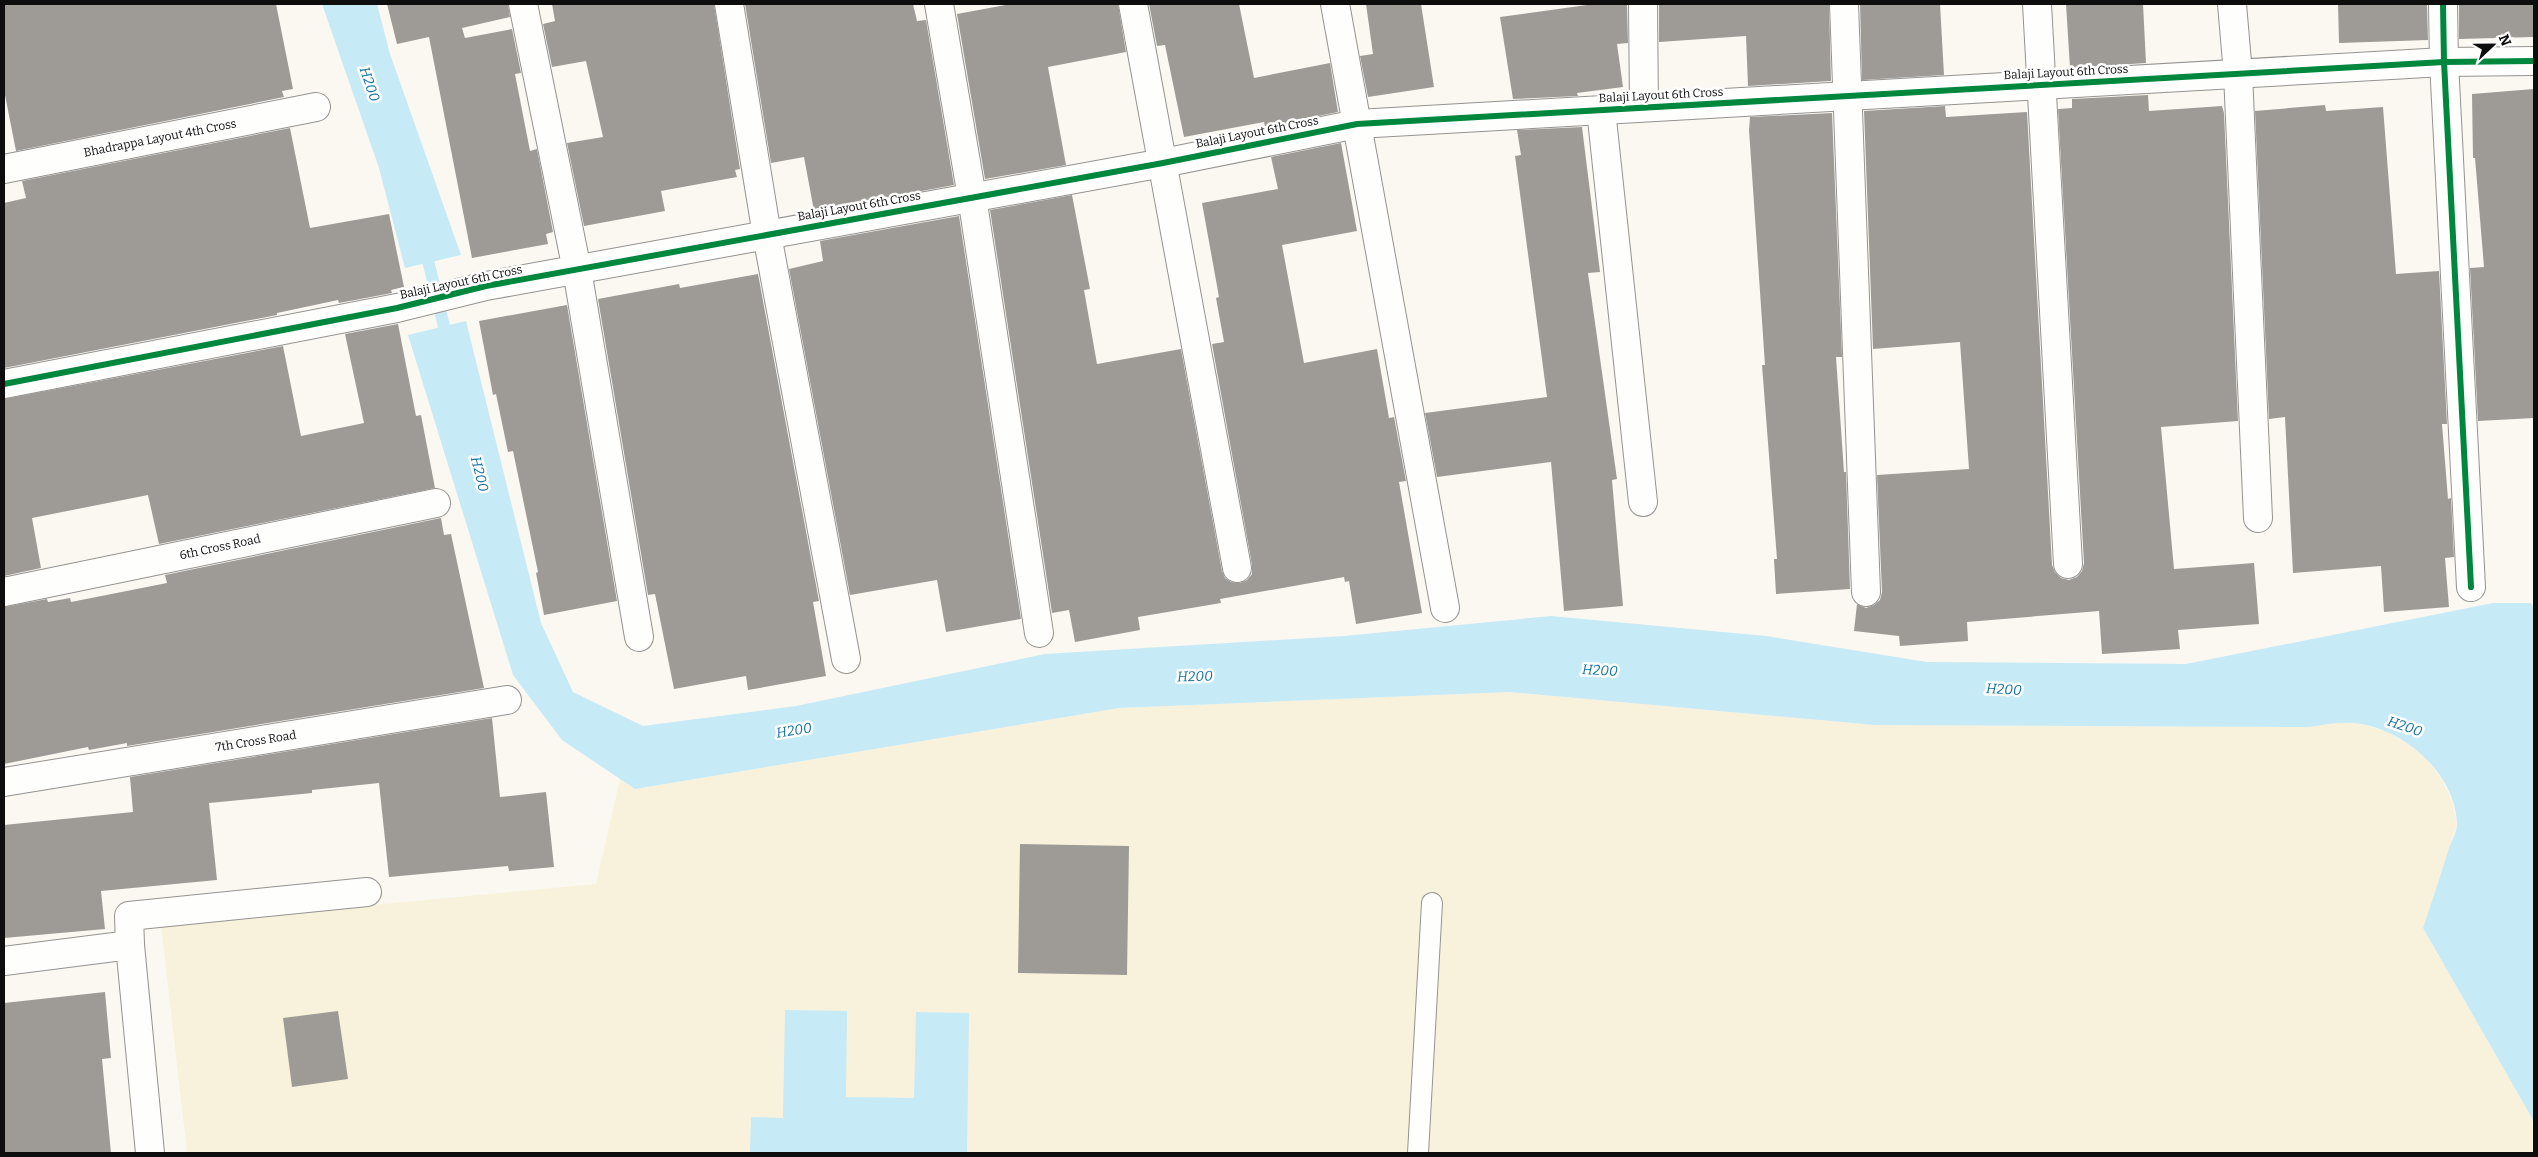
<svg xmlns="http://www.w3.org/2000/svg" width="2538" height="1157" viewBox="0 0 2538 1157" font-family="Bitter,serif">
	<rect width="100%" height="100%" fill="#fbf8f1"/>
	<polygon fill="#f8f2dd" points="1509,692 1875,725 2309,727 2335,722 2362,724 2387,732 2411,745 2428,761 2442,780 2452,801 2457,824 2423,928 2532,1118 2534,1153 187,1153 161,925 596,884 620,779 635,789 1119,708"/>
	<g fill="#c6eaf6">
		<polygon points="322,4 377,4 390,54 461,255 405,268 379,168"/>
		<path d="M466,321L541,623L573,692L643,726L796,706L1045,654L1344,636L1551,616L1766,636L1927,662L2186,664L2493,603H2531L2534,608V1127L2532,1118L2423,928C2432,901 2441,874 2449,848C2452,840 2458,830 2457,822C2454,774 2408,733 2362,724C2344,721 2327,724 2309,727L1875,725L1509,692L1119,708L635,789L562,740L513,675L408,335Z"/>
		<polygon points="785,1010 847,1011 846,1097 914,1098 916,1012 969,1013 967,1153 750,1153 751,1117 783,1118"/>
	</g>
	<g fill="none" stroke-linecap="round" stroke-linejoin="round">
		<polyline stroke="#c6eaf6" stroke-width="12" points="425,248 448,343"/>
	</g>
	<g fill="#9e9b97">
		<polygon points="4,4 276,4 293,89 282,91 284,97 16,151 4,90"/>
		<polygon points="387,4 508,4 510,17 462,28 465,38 512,29 521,73 515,74 530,151 537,149 553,232 546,234 548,244 472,258 429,37 397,44"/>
		<polygon points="552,4 714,4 740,169 735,170 737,177 661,191 665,211 584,226 567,143 603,137 586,61 552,67 543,24 555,21"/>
		<polygon points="745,4 913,4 917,21 926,20 954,185 814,211 804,157 771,163"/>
		<polygon points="1011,4 1118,4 1126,52 1048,67 1066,165 985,179 957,14"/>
		<polygon points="1149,4 1239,4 1254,78 1330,63 1338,112 1265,127 1264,122 1184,137 1165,45 1157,46"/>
		<polygon points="1366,4 1421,4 1434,87 1368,97 1360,56 1373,54"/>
		<polygon points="1594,4 1627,4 1628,43 1617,44 1623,87 1577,93 1578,96 1513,99 1500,17"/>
		<polygon points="1659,4 1829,4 1831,81 1748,86 1746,36 1659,42"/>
		<polygon points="1860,4 1940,4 1944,75 1862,80"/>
		<polygon points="2066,4 2143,4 2146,63 2070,68"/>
		<polygon points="2338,4 2427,4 2428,40 2339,43"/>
		<polygon points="2459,4 2534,4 2534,37 2459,39"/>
		<polygon points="2534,89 2534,418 2478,421 2470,268 2484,267 2475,158 2473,158 2472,94"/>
		<polygon points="2148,95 2149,111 2222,106 2224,113 2238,421 2161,427 2174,569 2254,563 2259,624 2178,630 2180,649 2102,654 2099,611 1967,622 1968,641 1900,646 1899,636 1854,631 1857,604 1866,608 1874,605 1880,600 1882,592 1877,475 1969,469 1960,342 1873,349 1864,111 1945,106 1946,117 2027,112 2052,565 2055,572 2061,578 2069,580 2077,577 2082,571 2084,563 2058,109 2072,108 2072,99"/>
		<polygon points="2325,105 2326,111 2383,107 2396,274 2439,271 2447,424 2442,424 2448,499 2451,498 2454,557 2445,558 2449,607 2384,612 2381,566 2293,573 2285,417 2269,419 2255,111"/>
		<polygon points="1832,113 1842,357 1836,357 1844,472 1846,472 1850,589 1776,594 1774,559 1777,559 1762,365 1765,365 1749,130 1750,117"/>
		<polygon points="1582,127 1600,272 1588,273 1617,479 1612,480 1623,606 1564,611 1551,462 1437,477 1425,413 1547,397 1515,156 1521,155 1517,130"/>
		<polygon points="290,128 310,228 389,214 404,287 391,290 392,293 339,303 338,300 277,313 277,315 4,368 4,203 26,198 22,181"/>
		<polygon points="1341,143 1357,231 1282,245 1304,363 1377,349 1389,418 1394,417 1406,481 1399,482 1422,613 1356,624 1349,581 1345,582 1344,577 1220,599 1221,603 1138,617 1140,630 1075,642 1069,610 1052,613 990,210 1072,195 1090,289 1084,290 1097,364 1181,349 1222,571 1225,578 1231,582 1240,583 1247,580 1252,574 1252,565 1212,344 1224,342 1216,298 1219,297 1202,203 1278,189 1271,157"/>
		<polygon points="959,216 1021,619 946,632 937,580 850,595 789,269 823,261 820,241"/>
		<polygon points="758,274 819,601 813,602 826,676 748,690 746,676 674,689 655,594 648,595 598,299 679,284 680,288"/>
		<polygon points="567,305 617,601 544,615 536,573 538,572 513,451 508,452 496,394 493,395 479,321"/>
		<polygon points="398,324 416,416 421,415 435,488 159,544 148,495 32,518 41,568 4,576 4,399 283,346 301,436 364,423 345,334"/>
		<polygon points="441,518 444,535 451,534 484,688 127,746 127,743 89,750 88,747 4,764 4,607 47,599 48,602 70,598 71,602 167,583 165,575"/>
		<polygon points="492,718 500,797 546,792 554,867 509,871 508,866 389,877 379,783 312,790 312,793 209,803 217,880 101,891 105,929 4,938 4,825 133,812 130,777"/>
		<polygon points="1020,844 1129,846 1127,975 1018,973"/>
		<polygon points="105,992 111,1058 102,1059 111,1153 4,1153 4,1003"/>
		<polygon points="338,1011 348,1079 292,1087 283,1018"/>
	</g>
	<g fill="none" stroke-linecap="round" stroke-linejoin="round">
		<defs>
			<polyline id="lane" points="1418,1153 1432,903"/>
			<g id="street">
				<polyline points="523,4 577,270 639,637"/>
				<polyline points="729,4 767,235 846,659"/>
				<polyline points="939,4 972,197 1039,633"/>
				<polyline points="1133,4 1237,568"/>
				<polyline points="1335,4 1445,608"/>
				<polyline points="1643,4 1644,107"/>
				<polyline points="1844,4 1866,592"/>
				<polyline points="2037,4 2068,564"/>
				<polyline points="2232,4 2238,74 2258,518"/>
				<polyline points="2443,4 2444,62 2471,587"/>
				<polyline points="1601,110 1643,502"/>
				<polyline points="4,169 316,107"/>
				<polyline points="4,384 397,308 486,286 1163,163 1357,124 2444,62 2534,61"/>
				<polyline points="4,592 436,503"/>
				<polyline points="4,782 507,700"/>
				<polyline points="130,945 129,916 367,892"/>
				<polyline points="4,961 130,945 150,1153"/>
			</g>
		</defs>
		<use href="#lane" stroke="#949390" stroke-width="22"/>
		<use href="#street" stroke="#949390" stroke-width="30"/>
		<use href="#lane" stroke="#fefefd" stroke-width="20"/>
		<use href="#street" stroke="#fefefd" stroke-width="28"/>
		<defs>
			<g id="cycleway">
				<polyline points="2443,4 2444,62 2471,587"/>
				<polyline points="4,384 397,308 486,286 1163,163 1357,124 2444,62 2534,61"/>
			</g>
		</defs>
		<use href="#cycleway" stroke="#fff" stroke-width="9"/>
		<use href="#cycleway" stroke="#00873e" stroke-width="6"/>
	</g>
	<g text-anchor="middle" stroke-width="5" stroke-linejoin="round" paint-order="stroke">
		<g font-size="12" fill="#0d0d0d" stroke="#fff">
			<text transform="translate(2066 72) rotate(-3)" y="4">Balaji Layout 6th Cross</text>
			<text transform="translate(1661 95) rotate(-3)" y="4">Balaji Layout 6th Cross</text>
			<text transform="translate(1257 132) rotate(-11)" y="4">Balaji Layout 6th Cross</text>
			<text transform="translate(160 138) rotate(-11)" y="4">Bhadrappa Layout 4th Cross</text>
			<text transform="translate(859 206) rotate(-10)" y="4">Balaji Layout 6th Cross</text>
			<text transform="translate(461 282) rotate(-12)" y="4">Balaji Layout 6th Cross</text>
			<text transform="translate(220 547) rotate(-12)" y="4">6th Cross Road</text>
			<text transform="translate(256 741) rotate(-9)" y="4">7th Cross Road</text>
		</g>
		<g font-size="14" font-style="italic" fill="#1372a3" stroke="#fff">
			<text transform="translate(370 84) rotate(71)" y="5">H200</text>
			<text transform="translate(480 474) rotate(76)" y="5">H200</text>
			<text transform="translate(1600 670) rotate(3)" y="5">H200</text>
			<text transform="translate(1195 676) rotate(-2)" y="5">H200</text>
			<text transform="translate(2004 689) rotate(3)" y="5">H200</text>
			<text transform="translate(2405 726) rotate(19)" y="5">H200</text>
			<text transform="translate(794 730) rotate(-9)" y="5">H200</text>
		</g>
	</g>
	<rect width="2538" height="1157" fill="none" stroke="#0d0d0d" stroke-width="10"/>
	<g transform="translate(2493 45) rotate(68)" stroke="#ffffff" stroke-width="4" paint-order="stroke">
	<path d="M0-4L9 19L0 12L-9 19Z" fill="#0d0d0d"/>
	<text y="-8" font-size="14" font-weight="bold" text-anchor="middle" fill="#0d0d0d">N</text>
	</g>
</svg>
